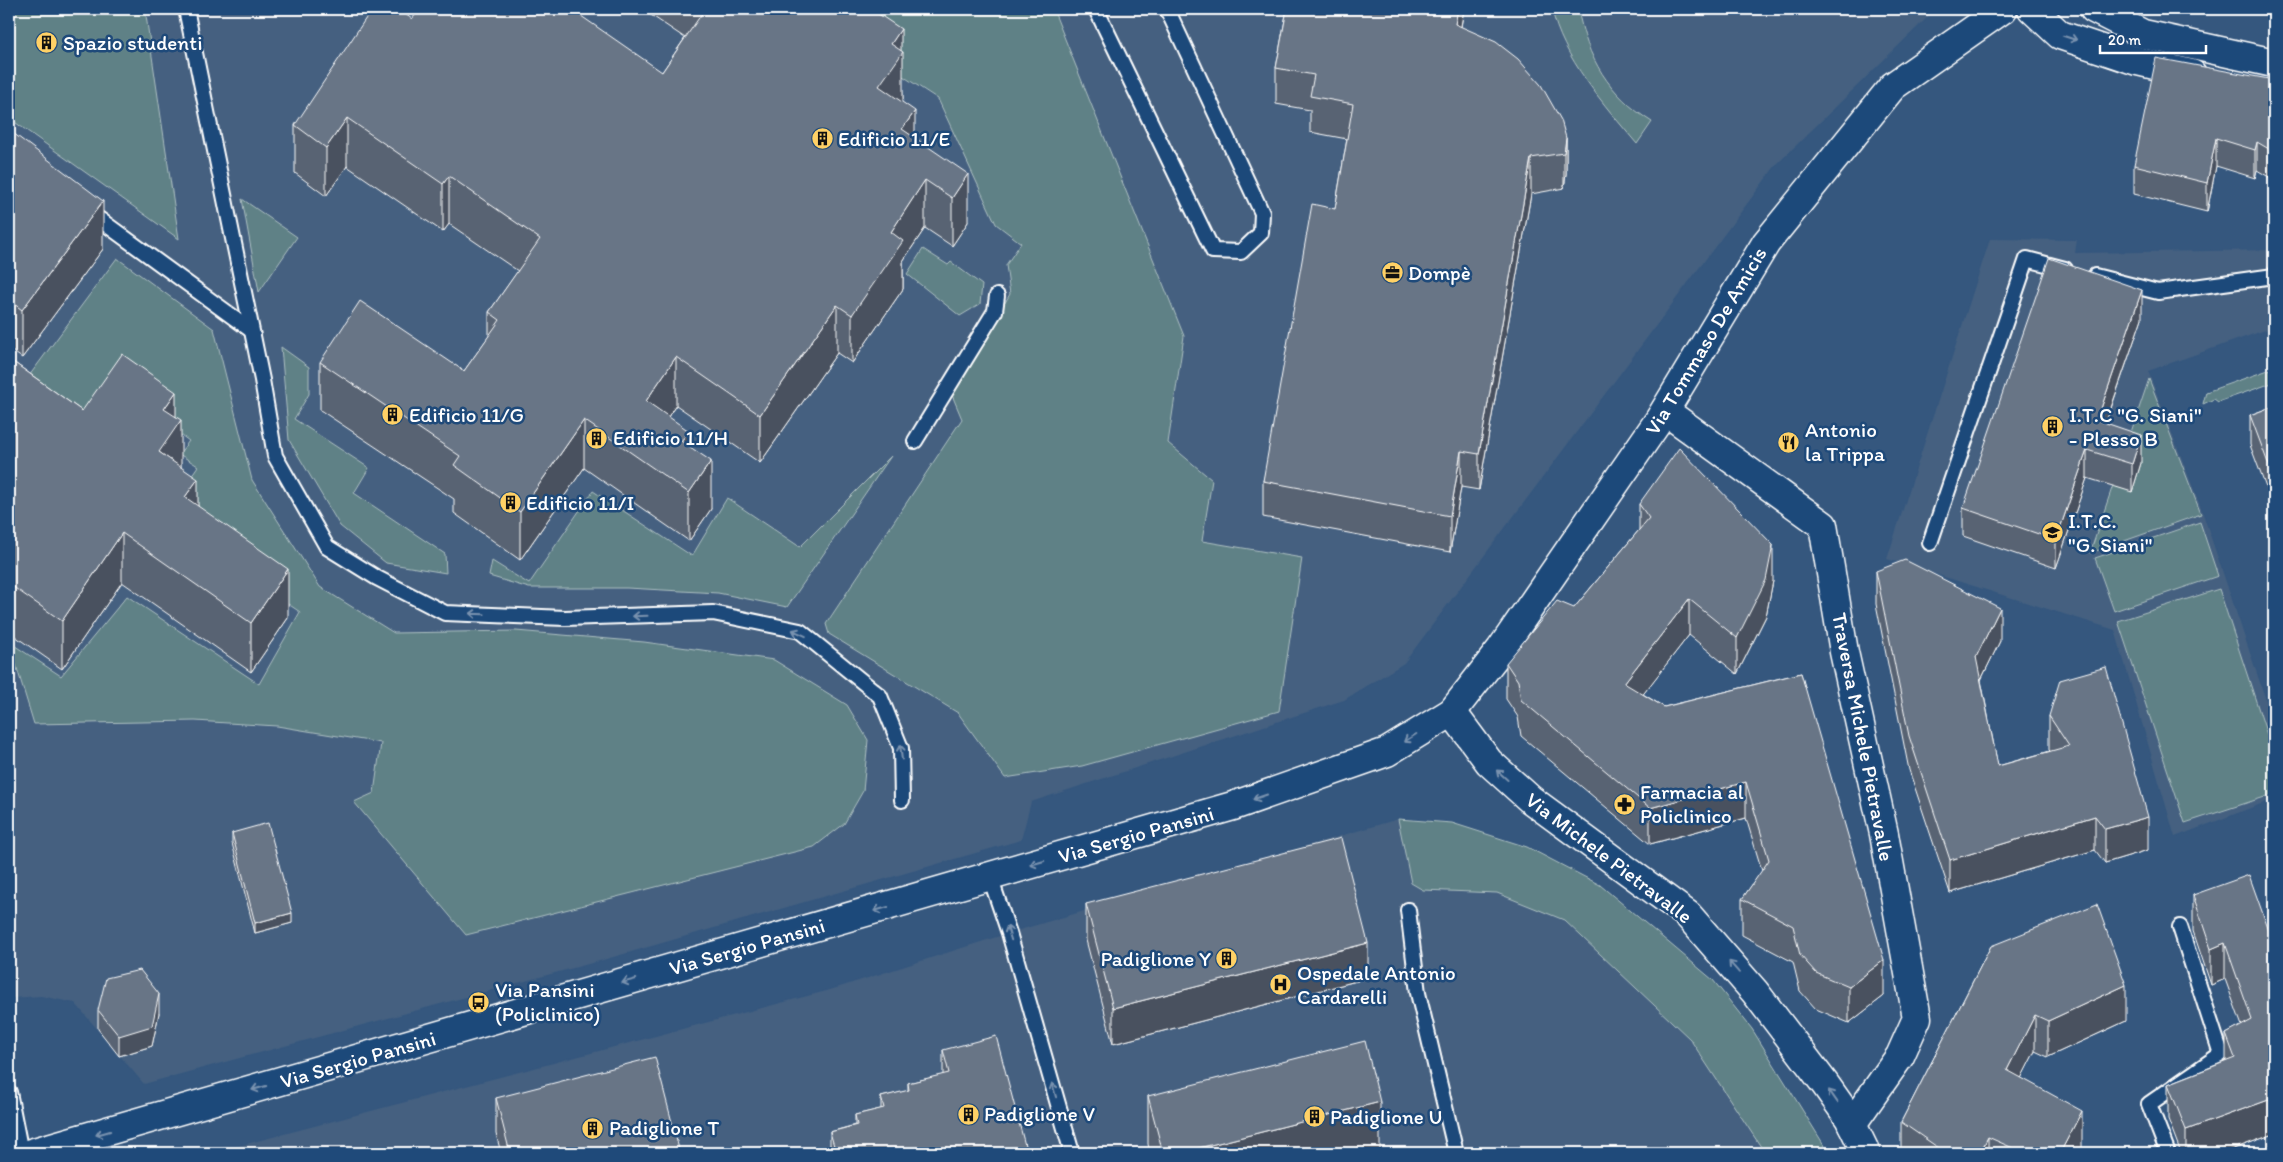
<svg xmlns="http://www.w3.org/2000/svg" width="2283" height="1162" viewBox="0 0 2283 1162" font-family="Itim,sans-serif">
	<rect width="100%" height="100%" fill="#35577e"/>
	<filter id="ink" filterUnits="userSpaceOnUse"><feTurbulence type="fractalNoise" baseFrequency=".02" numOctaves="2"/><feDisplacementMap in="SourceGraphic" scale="10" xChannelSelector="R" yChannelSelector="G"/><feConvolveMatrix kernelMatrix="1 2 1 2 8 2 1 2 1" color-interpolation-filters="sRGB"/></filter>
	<g filter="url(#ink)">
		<g fill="#446080">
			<polygon points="9,9 1936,9 1776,165 1404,663 1344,700 1031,802 1021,840 603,960 144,1084 75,1003 41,996 12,998 13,888 9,859"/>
			<polygon points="1990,239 2077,240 2075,253 2274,250 2274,327 2148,371 2201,508 2274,724 2274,799 2175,837 2115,630 1887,559"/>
			<polygon points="1398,819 1452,823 1527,847 1600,885 1713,980 1752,1029 1829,1153 212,1153 830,990 1009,933"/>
		</g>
		<g fill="#5e8186" stroke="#aec0c2">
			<polygon points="9,9 145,9 179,239 9,118"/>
			<polygon points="800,9 1053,9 1184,336 1168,443 1212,480 1202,541 1302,558 1279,711 1082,766 1005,778 958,713 829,634 826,624 962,419 952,395 1010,294 1006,265 1021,243 996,224 938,99"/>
			<path d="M1552,9H1578C1587,58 1609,95 1652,122L1637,144C1606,107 1561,56 1552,9Z"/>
			<polygon points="242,199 297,237 259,292"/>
			<polygon points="923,249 948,265 951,262 982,285 980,304 960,316 907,274"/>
			<polygon points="117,258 214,329 252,480 320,587 394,633 516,631 644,642 774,660 847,705 868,740 863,791 844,824 814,847 466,935 354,802 374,793 381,743 277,726 195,721 34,724 9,642 61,676 127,596 259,684 300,612 202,546 176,498 198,466 179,454 189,441 116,387 93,419 29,376"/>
			<polygon points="281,347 309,367 309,394 294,419 369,468 354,493 445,554 446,573 386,563 340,526 289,440"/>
			<polygon points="2274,368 2274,378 2272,383 2218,402 2214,399 2203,404 2206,392"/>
			<polygon points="2149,379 2201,514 2090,553"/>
			<polygon points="891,456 787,607 718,593 627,588 529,588 489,576 492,561 529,584 593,491 692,556 727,498 800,547"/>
			<polygon points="2200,522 2218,576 2114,611 2095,558"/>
			<polygon points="2219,589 2274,756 2274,794 2185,823 2118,621"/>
			<polygon points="1398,819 1452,823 1527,847 1600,885 1713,980 1752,1029 1829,1153 1765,1153 1690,1039 1564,920 1497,893 1423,890 1411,883"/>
		</g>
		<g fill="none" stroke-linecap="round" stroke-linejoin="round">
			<defs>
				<g id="service">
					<polyline points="186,9 262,380 275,456 327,547 377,578 445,613 565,618 713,613 800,631 880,696 901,748 902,800"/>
					<polyline points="1096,9 1213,251 1241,252 1261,233 1262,213 1167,9"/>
					<polyline points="88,211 251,330"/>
					<polyline points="2095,276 2158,292 2274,276"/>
					<polyline points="915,441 995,311 997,296"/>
					<polyline points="1930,543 2027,259 2065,269"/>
					<polyline points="990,877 1009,933 1072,1153"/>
					<polyline points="1408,910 1418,993 1456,1153"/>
					<polyline points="9,1092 21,1153"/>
					<polyline points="2168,1153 2149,1104 2221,1054 2180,927"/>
				</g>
				<g id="minor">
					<polyline points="2032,9 2060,35 2137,61 2192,74"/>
					<polyline points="2094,9 2143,34 2274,63"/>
					<polyline points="1665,411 1823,525 1844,652 1884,834 1917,1018 1900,1056 1852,1124"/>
				</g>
				<g id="secondary">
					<polyline points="1452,712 1489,762 1530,799 1688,915 1755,992 1825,1084 1849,1118 1866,1153"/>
					<polyline points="31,1153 1233,806 1387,752 1452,712 1501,649 1659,420 1766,243 1893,86 2003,9"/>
				</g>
			</defs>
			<use href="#service" stroke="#fff" stroke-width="18"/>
			<use href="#minor" stroke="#fff" stroke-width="31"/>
			<use href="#secondary" stroke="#fff" stroke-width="31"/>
			<use href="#service" stroke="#1f4a7a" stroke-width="14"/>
			<use href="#minor" stroke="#1f4a7a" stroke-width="28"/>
			<use href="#secondary" stroke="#1f4a7a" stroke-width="28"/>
		</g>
		<g fill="#596473" stroke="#fff">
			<polygon points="642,9 871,9 901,51 903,100 901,102 915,138 968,222 952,246 925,228 903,261 903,289 852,363 837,353 760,463 676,405 668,417 689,446 711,509 689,541 584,468 520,560 454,513 454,499 320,410 320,362 464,371 489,336 489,312 518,271 449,224 443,232 347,166 326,196 295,173 295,125 412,19 662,72 685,38"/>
			<polygon points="1287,9 1464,9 1461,27 1566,138 1566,174 1564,188 1531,194 1479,490 1461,487 1450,552 1263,517 1263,481 1335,209 1347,139 1310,132 1310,110 1276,104 1276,68"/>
			<polygon points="2274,80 2274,180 2257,170 2255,178 2216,166 2207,212 2134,194 2134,165"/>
			<polygon points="9,130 103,249 22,358 9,349"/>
			<polygon points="2142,318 2106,423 2141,463 2132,492 2087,478 2056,568 1963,536 1963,508"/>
			<polygon points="2273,354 2274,354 2274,389 2273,384"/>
			<polygon points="9,359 82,411 176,417 181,467 198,506 288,618 251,672 122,582 62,669 9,632"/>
			<polygon points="2274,406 2271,501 2250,445 2250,415"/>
			<polygon points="1639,504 1773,581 1766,616 1737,674 1689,635 1643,694 1664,707 1801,673 1884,996 1849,1023 1816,1009 1800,991 1793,962 1742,935 1742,899 1762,871 1746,818 1650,844 1521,736 1518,717 1506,699 1506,663 1574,608 1639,530"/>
			<polygon points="1876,571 2000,641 1981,680 1998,766 2050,751 2049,750 2049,716 2148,850 2105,863 2095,850 1950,893 1909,770 1876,604"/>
			<polygon points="232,833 292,923 255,933 232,843"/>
			<polygon points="2193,895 2274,945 2274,1134 2222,1153 2181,1153 2168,1119 2168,1084 2226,1061 2226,1034 2242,1026 2225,979 2211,985 2193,931"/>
			<polygon points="1086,904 1368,978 1113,1044 1086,940"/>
			<polygon points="1991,946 2126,1021 2048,1057 2035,1051 2021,1078 2082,1147 2079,1153 1901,1153 1901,1122"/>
			<polygon points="98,1010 159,1013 152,1046 119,1056 98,1029"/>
			<polygon points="943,1050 1027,1153 830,1153 830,1132 855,1125 855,1115 881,1109 881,1097 908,1091 908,1083 943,1075"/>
			<polygon points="1148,1096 1380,1150 1369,1153 1150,1153 1148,1144"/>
			<polygon points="496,1098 680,1153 501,1153 496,1134"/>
		</g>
		<g fill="#48515e" stroke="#fff">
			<polygon points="1458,9 1464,9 1455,60 1455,24"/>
			<polygon points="901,29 901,54 903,52 903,100 879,134 879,86 891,44"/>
			<polygon points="915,111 915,159 902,129"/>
			<polygon points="347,118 347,166 326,196 326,148"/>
			<polygon points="1566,138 1566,174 1564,188 1564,153"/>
			<polygon points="2216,138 2216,166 2207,212 2207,183"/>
			<polygon points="2257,142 2257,170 2255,178 2255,150"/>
			<polygon points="1531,158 1531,194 1479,490 1479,454"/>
			<polygon points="968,174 968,222 952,246 952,198"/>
			<polygon points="449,176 449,224 443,232 443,184"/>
			<polygon points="925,180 925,228 903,261 903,289 852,363 852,315 891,232"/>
			<polygon points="103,201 103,249 22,358 22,310"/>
			<polygon points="2142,290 2142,318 2097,448 2097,420"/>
			<polygon points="837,305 837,353 760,463 760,415"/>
			<polygon points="676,357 676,405 646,449 646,401"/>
			<polygon points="176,392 176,427 181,420 181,468 159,452 164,409"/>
			<polygon points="584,420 584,468 520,560 520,512"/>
			<polygon points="689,431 689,479 681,441"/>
			<polygon points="2141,435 2141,463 2132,492 2132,464"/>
			<polygon points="2087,450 2087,478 2056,568 2056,540"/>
			<polygon points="1461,451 1461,487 1450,552 1450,516"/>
			<polygon points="711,461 711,509 689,541 689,493"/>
			<polygon points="2274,469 2274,499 2271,501 2271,471"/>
			<polygon points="198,479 198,527 185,497"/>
			<polygon points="122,533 122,582 62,669 62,621"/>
			<polygon points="1773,545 1773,581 1766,616 1737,674 1737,638"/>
			<polygon points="288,569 288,618 251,672 251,623"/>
			<polygon points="1689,599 1689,635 1624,719 1624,683"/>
			<polygon points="2000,608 2000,641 1976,690 1976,657"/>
			<polygon points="1746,782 1746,818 1650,844 1650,808"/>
			<polygon points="2095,816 2095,850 1950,893 1950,860"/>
			<polygon points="2148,817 2148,850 2105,863 2105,829"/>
			<polygon points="292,913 292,923 255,933 255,923"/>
			<polygon points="1368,943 1368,978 1113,1044 1113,1008"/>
			<polygon points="2225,943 2225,979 2211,985 2211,949"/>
			<polygon points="1884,960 1884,996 1849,1023 1849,987"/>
			<polygon points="2126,985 2126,1021 2048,1057 2048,1021"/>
			<polygon points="159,994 159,1013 152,1046 119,1056 119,1036"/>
			<polygon points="2035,1015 2035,1051 2007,1106 2007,1070"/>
			<polygon points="2274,1098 2274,1134 2222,1153 2186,1153 2186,1130"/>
			<polygon points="1380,1102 1380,1150 1369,1153 1179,1153"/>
			<polygon points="2082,1111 2082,1147 2079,1153 2060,1153"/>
			<polygon points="1988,1137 1988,1153 1980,1153"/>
		</g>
		<g fill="#677486" stroke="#fff">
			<polygon points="372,9 398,9 412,19 420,9 571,9 662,72 705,9 871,9 901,29 891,44 903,52 879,86 915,111 902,129 968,174 952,198 925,180 891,232 903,241 852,315 837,305 760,415 676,357 646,401 689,431 681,441 711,461 689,493 584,420 520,512 454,465 460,456 320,362 360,301 464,371 500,320 489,312 540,239 449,176 443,184 347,118 326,148 295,125"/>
			<polygon points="1287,9 1458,9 1455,24 1496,42 1518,59 1541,85 1561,120 1566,138 1564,153 1531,158 1479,454 1461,451 1450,516 1263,481 1312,204 1335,209 1353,104 1310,96 1314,75 1276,68"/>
			<polygon points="2156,58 2274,80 2274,152 2257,142 2255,150 2216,138 2207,183 2134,165"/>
			<polygon points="9,130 103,201 22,310 9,300"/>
			<polygon points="2049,258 2142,290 2097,420 2141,435 2132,464 2087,450 2056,540 1963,508"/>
			<polygon points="122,354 176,392 164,409 181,420 159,452 198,479 185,497 288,569 251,623 122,533 62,621 9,584 9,359 82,411"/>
			<polygon points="2274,406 2274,469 2271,471 2250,415"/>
			<polygon points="1679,448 1773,545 1766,580 1737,638 1689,599 1624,683 1664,707 1801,673 1884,960 1849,987 1816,973 1800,955 1793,926 1742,899 1769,860 1746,782 1650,808 1521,700 1518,681 1506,663 1557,601 1574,608 1649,518 1639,504"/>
			<polygon points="1905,560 2000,608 1976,657 1998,766 2069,746 2049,716 2060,680 2106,667 2148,817 2105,829 2095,816 1950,860 1909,736 1876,571"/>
			<polygon points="268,823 292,913 255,923 232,833"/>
			<polygon points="1341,838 1368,943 1113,1008 1086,904"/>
			<polygon points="2249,875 2274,945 2274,1098 2186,1130 2168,1084 2235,1058 2226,1034 2252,1020 2225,943 2211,949 2193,895"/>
			<polygon points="2097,904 2126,985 2048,1021 2035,1015 2007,1070 2082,1111 2060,1153 2024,1153 1988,1137 1980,1153 1946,1153 1901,1122 1991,946"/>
			<polygon points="140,970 159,994 152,1026 119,1036 98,1010 106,978"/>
			<polygon points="996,1036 1027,1153 836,1153 830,1132 857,1125 855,1115 884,1108 881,1097 909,1090 908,1083 949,1073 943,1050"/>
			<polygon points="1365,1041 1380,1102 1179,1153 1163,1153 1148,1096"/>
			<polygon points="655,1057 680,1153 510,1153 496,1098"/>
		</g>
		<defs><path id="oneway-shaft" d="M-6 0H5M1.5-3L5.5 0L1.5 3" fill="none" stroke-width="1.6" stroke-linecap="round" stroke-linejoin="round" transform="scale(1.25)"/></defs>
		<g stroke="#7992af">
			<use href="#oneway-shaft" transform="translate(2070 38) rotate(18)"/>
			<use href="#oneway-shaft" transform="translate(477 614) rotate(-178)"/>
			<use href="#oneway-shaft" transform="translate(640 616) rotate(178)"/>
			<use href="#oneway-shaft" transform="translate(799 633) rotate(-155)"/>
			<use href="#oneway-shaft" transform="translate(1410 738) rotate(148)"/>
			<use href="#oneway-shaft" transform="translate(901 752) rotate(-97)"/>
			<use href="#oneway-shaft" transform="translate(1502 775) rotate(-138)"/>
			<use href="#oneway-shaft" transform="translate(1260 797) rotate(161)"/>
			<use href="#oneway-shaft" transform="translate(1037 863) rotate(164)"/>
			<use href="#oneway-shaft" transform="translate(881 909) rotate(164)"/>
			<use href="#oneway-shaft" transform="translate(1009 933) rotate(-107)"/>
			<use href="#oneway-shaft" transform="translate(1734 967) rotate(-131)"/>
			<use href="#oneway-shaft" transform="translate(629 981) rotate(165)"/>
			<use href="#oneway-shaft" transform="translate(259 1088) rotate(164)"/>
			<use href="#oneway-shaft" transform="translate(1054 1090) rotate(-106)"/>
			<use href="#oneway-shaft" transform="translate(1833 1096) rotate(-125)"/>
			<use href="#oneway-shaft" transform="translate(103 1133) rotate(164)"/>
		</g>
	</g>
	<defs>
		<symbol id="building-disc" viewBox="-11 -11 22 22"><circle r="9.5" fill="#ffd166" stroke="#1f4a7a"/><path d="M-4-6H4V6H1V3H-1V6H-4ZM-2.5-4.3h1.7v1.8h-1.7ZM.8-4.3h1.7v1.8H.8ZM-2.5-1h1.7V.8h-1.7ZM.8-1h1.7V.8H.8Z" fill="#111"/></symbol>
		<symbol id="office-disc" viewBox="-11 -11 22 22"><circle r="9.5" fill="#ffd166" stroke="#1f4a7a"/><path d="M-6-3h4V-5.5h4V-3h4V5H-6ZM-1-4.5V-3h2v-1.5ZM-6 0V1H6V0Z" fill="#111"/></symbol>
		<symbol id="restaurant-disc" viewBox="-11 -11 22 22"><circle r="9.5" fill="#ffd166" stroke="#1f4a7a"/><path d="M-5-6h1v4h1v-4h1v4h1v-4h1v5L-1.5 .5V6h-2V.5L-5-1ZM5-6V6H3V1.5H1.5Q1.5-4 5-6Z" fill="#111"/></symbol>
		<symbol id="school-disc" viewBox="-11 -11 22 22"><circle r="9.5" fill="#ffd166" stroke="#1f4a7a"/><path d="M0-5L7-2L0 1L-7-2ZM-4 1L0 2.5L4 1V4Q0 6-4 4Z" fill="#111"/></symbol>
		<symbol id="pharmacy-disc" viewBox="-11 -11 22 22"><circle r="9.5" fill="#ffd166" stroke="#1f4a7a"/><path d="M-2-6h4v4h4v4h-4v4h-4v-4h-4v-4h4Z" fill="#111"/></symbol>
		<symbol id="hospital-disc" viewBox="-11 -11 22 22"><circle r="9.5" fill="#ffd166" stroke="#1f4a7a"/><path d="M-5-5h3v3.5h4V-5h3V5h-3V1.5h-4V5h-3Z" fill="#111"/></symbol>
		<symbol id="bus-disc" viewBox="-11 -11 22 22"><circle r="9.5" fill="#ffd166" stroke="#1f4a7a"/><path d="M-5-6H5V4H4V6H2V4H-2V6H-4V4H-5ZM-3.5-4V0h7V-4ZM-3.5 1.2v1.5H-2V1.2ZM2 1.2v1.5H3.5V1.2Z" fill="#111"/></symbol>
	</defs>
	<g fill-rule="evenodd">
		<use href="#building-disc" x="34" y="30" width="25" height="25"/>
		<use href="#building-disc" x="810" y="126" width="25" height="25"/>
		<use href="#office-disc" x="1380" y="260" width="25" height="25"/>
		<use href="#building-disc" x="380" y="402" width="25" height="25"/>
		<use href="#building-disc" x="2040" y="414" width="25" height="25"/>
		<use href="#building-disc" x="584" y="426" width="25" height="25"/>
		<use href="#restaurant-disc" x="1776" y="430" width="25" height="25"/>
		<use href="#building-disc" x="498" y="490" width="25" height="25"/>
		<use href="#school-disc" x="2040" y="520" width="25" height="25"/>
		<use href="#pharmacy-disc" x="1612" y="792" width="25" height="25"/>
		<use href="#building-disc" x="1214" y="946" width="25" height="25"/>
		<use href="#hospital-disc" x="1268" y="972" width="25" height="25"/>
		<use href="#bus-disc" x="466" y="990" width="25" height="25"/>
		<use href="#building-disc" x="956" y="1102" width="25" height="25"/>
		<use href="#building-disc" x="1302" y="1104" width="25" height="25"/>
		<use href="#building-disc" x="580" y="1116" width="25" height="25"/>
	</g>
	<g text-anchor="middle" stroke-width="5" stroke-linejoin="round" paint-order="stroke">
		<g font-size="21" fill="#fff" stroke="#1f4a7a" text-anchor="start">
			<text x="63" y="50">Spazio studenti</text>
			<text x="838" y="146">Edificio 11/E</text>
			<text x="1408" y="280">Dompè</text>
			<text x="409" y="422">Edificio 11/G</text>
			<text x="2069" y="422">I.T.C "G. Siani"<tspan x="2069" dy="24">- Plesso B</tspan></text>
			<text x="1805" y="437">Antonio<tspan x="1805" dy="24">la Trippa</tspan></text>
			<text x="613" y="445">Edificio 11/H</text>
			<text x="526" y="510">Edificio 11/I</text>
			<text x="2068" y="528">I.T.C.<tspan x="2068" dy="24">"G. Siani"</tspan></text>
			<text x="1640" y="799">Farmacia al<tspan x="1640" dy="24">Policlinico</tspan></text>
			<text x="1211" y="966" text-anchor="end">Padiglione Y</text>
			<text x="1297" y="980">Ospedale Antonio<tspan x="1297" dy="24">Cardarelli</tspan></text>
			<text x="495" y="997">Via Pansini<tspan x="495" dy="24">(Policlinico)</tspan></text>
			<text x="984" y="1121">Padiglione V</text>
			<text x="1330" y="1124">Padiglione U</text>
			<text x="609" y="1135">Padiglione T</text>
		</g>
		<g font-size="21" fill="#fff" stroke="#1f4a7a">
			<text transform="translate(1706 341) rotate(-59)" y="7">Via Tommaso De Amicis</text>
			<text transform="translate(1863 737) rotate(79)" y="7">Traversa Michele Pietravalle</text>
			<text transform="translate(1136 835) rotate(-16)" y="7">Via Sergio Pansini</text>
			<text transform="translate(1609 858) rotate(37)" y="7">Via Michele Pietravalle</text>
			<text transform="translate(747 947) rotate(-16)" y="7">Via Sergio Pansini</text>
			<text transform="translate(358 1060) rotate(-16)" y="7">Via Sergio Pansini</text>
		</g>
	</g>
	<rect width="2283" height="1162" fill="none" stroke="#1f4a7a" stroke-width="30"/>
	<rect x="15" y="15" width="2253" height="1132" fill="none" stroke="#fff" stroke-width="2" filter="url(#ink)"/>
	<path d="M2100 45v8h106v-8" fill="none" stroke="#ffffff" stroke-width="2.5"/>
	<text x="2108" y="45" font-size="15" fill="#ffffff" stroke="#1f4a7a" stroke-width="4" paint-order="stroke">20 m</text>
</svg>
